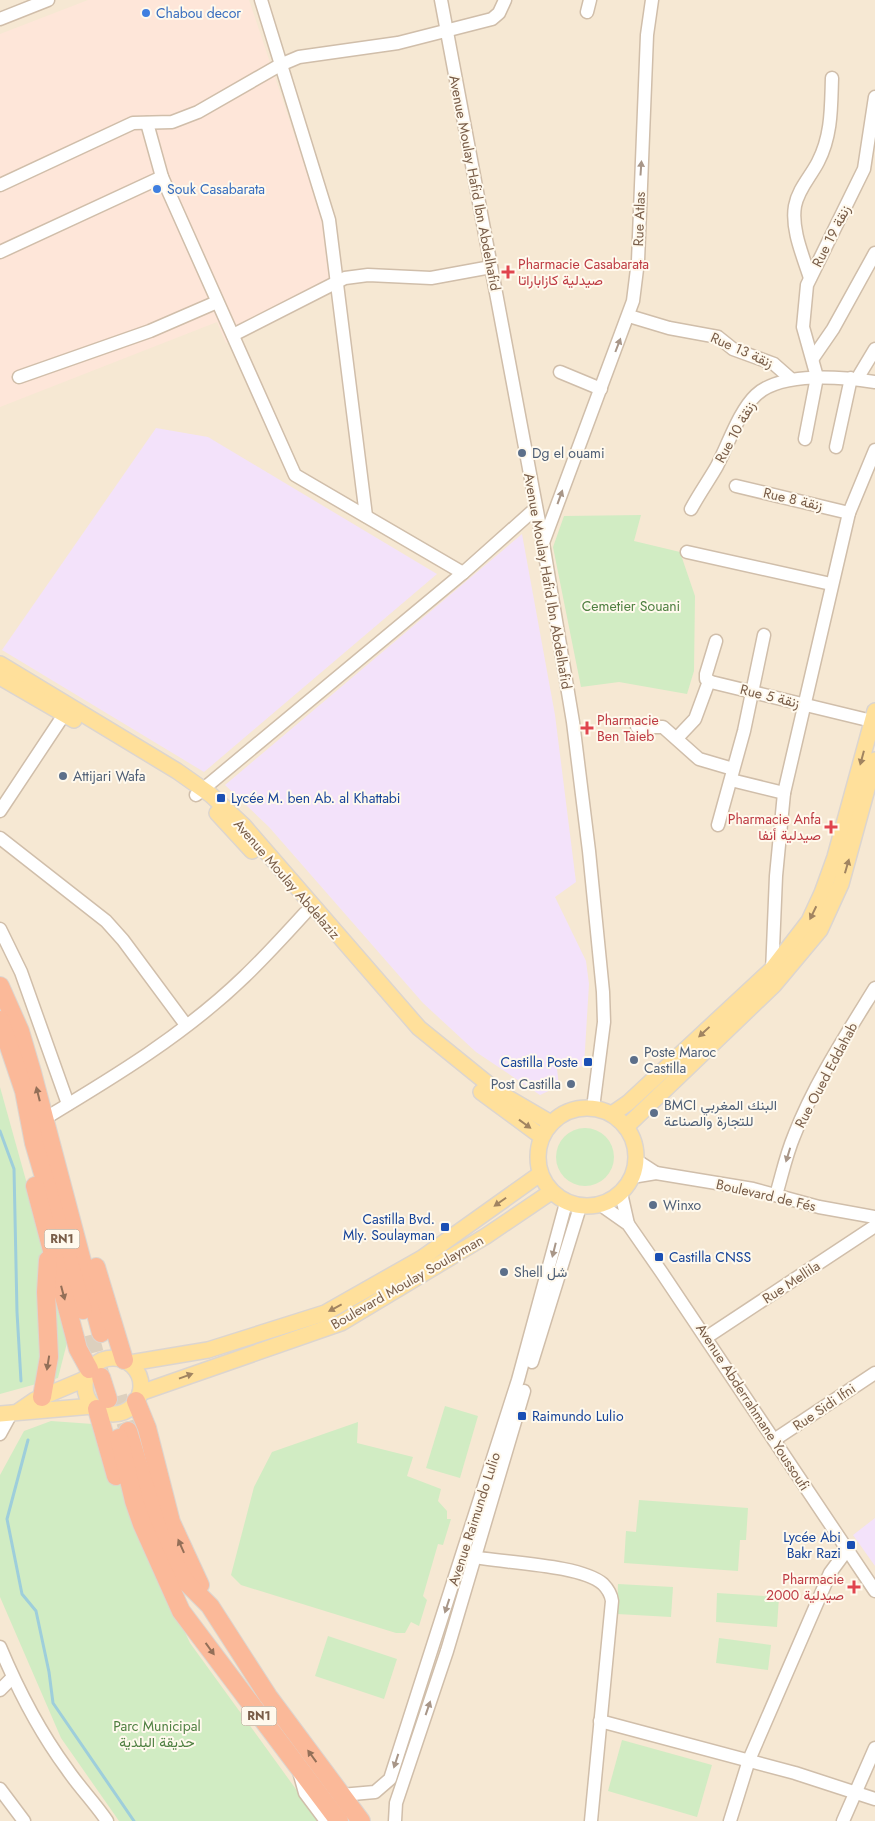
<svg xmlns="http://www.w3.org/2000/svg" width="875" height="1821" viewBox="0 0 875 1821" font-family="Jost,Vazirmatn,sans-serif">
	<rect width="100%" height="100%" fill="#fef6e5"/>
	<rect fill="#f6e8d3" x="0" y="0" width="875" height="1821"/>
	<polygon fill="#fee6d9" points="88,0 249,0 325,226 332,290 226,343 217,322 0,407 0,34"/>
	<g fill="#f3e2fa">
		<polygon points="156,428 208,437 437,574 204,772 2,650"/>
		<polygon points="522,534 555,715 576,882 555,897 586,961 589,984 584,1066 557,1069 559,1086 540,1095 476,1052 423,1003 269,827 225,785"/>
		<polygon points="875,1518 875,1566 853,1535"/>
	</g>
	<g fill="#d1ecc3">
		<polygon points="641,515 634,541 680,552 695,596 694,671 687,694 619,682 581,687 553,547 564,516"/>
		<polygon points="0,1087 69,1335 58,1378 0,1394"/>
		<circle cx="585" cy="1157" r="29"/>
		<polygon points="445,1406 478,1416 460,1478 426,1468"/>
		<polygon points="51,1421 93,1424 106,1440 149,1555 190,1643 319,1821 119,1821 61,1738 0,1597 0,1475 24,1431"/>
		<polygon points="358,1422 357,1443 413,1457 407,1476 441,1489 438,1501 447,1511 447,1519 451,1519 443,1545 438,1544 423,1596 427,1600 419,1626 411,1622 405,1633 396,1633 241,1585 231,1575 254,1487 272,1452"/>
		<polygon points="639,1500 748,1508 746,1540 740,1540 738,1571 624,1563 626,1531 636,1532"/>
		<polygon points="618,1584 673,1587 671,1617 617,1614"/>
		<polygon points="717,1593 779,1597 777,1627 716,1622"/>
		<polygon points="328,1636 397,1659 384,1699 315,1676"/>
		<polygon points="719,1638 771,1645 768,1670 716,1663"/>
		<polygon points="622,1740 712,1765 697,1817 608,1791"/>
	</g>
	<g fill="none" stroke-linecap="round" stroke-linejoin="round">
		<g stroke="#9ecedb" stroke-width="3">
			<polyline points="0,1131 14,1169 17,1312 21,1381"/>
			<polyline points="28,1440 7,1519 22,1594 36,1611 49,1672 53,1703 134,1821"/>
		</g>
		<g stroke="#ddd0be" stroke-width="18" stroke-dasharray="18 9" stroke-linecap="butt">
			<polyline points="90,1335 101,1377"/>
			<polyline points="118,1396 128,1431"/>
		</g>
		<defs>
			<g id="minor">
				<polyline points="261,0 329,220 366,516"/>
				<polyline points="441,0 543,543 573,722 589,851 603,992 604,1022 593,1108"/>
				<polyline points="587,12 590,0"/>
				<polyline points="0,19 48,0"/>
				<polyline points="147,123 162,177 295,475 463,573"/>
				<polyline points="0,185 133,123 172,122 198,112 280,65 299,57 398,43 492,19 499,13 505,0"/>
				<polyline points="0,252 162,177"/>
				<path d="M810,278C803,256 791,229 795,206C798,189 811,176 818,162C832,135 831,107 832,78"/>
				<polyline points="629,316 669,328 718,337 733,349 774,364 791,379"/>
				<polyline points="233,335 345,278 368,275 431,278 491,267"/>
				<polyline points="813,358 833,329 875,253"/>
				<polyline points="560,372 601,389"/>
				<polyline points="19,377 150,331 217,302"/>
				<polyline points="857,379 875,349"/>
				<polyline points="805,439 817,377 803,327 807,285 864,169 875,97"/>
				<polyline points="836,447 851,378"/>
				<polyline points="736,486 849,513"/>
				<path d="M691,509C699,494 709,480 717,466C728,445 739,411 756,395C782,371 843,377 875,382"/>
				<polyline points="543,543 633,301 638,261 647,35 652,0"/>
				<polyline points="687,552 831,584"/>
				<polyline points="716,641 706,674 706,679 711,682 872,721"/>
				<polyline points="637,727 663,727 699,759 733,769"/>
				<polyline points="677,738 695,719 709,681"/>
				<polyline points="731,780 784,793"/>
				<polyline points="196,795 463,573 536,508"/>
				<polyline points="0,811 69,707"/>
				<polyline points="718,825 744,731 764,635"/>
				<polyline points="0,838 106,921 123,940 186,1025"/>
				<polyline points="0,929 21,972 68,1104"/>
				<polyline points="772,972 776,876 784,793 849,513 875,450"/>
				<path d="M44,1119C114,1077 185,1034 244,977C265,957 285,935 305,913"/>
				<polyline points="636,1160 656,1173"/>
				<polyline points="632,1177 656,1173 753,1189 819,1207 875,1217"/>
				<polyline points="621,1193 628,1224"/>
				<path d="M776,1195C782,1175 786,1155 794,1136C814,1084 846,1035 875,988"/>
				<polyline points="601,1205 628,1224 662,1273 875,1591"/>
				<polyline points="707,1337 875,1226"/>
				<polyline points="532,1362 580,1207"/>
				<polyline points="0,1434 12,1412"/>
				<polyline points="774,1440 875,1373"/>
				<path d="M468,1556C501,1563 580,1564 603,1584C608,1589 611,1594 612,1601L591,1821"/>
				<path d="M0,1647C18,1690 39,1731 67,1769C79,1787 95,1803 107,1821"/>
				<polyline points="0,1690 12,1678"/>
				<polyline points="600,1721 795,1773 875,1799"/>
				<polyline points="300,1775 305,1793 326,1821"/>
				<polyline points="0,1789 24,1821"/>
				<polyline points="341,1795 375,1792 390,1779 518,1380 566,1203"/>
				<polyline points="395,1821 396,1803 447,1651 524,1391"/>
				<polyline points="730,1821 749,1760 830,1573 847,1550"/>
				<polyline points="843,1821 875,1748"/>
			</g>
			<g id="major">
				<polyline points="0,664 177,771 211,795 243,825 419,1028 498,1092 551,1123"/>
				<polyline points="0,677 74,720"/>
				<polyline points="217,813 252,851"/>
				<polyline points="481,1092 542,1137"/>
				<circle cx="587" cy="1157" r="49"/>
				<polyline points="612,1114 628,1103 772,969 809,921 822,893 835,857 875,711"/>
				<polyline points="626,1127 774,985 820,930 841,884 875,760"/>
				<circle cx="113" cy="1386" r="28"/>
				<polyline points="130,1363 208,1350 325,1313 422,1258 540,1174"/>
				<polyline points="140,1393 341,1323 486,1236 551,1192"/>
				<polyline points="19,1411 35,1400 85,1379"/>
				<polyline points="0,1414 93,1406"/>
			</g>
			<g id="highway">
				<polyline points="0,986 20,1031 32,1072 101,1333"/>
				<polyline points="0,1020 24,1091 34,1143 83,1310"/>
				<polyline points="35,1186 78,1349 89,1369"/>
				<polyline points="96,1267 124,1360"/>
				<polyline points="101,1377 108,1399"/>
				<polyline points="42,1397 49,1357 46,1292 48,1260"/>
				<polyline points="136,1401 147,1428 171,1522 200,1585"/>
				<polyline points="97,1409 116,1476"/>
				<polyline points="128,1431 159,1533 177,1568 186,1582 210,1606 268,1696 361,1821"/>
				<polyline points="119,1438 134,1501 142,1524 181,1611 339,1821"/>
			</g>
		</defs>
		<use href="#minor" stroke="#d0beaa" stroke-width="15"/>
		<use href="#major" stroke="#dcd5cf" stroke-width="18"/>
		<use href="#highway" stroke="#dcd5cf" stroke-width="20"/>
		<use href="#minor" stroke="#fff" stroke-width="12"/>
		<use href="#major" stroke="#ffe09b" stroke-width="15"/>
		<use href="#highway" stroke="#fbb999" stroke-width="18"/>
	</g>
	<defs><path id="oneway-solid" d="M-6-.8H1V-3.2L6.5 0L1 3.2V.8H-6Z" transform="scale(1.25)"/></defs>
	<g fill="#a89688">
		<use href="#oneway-solid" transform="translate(641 168) rotate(-86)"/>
		<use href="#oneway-solid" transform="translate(618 345) rotate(-69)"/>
		<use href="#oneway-solid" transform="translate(560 497) rotate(-70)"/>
		<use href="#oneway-solid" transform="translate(788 1155) rotate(107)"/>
		<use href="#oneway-solid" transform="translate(554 1250) rotate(104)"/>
		<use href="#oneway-solid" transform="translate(447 1606) rotate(108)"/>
		<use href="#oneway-solid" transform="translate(428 1708) rotate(-71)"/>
		<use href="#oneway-solid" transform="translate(396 1761) rotate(108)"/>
	</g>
	<g fill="#a18461">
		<use href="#oneway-solid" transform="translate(862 758) rotate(105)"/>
		<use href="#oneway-solid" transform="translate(847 866) rotate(-74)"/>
		<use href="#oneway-solid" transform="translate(813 913) rotate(116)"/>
		<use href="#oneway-solid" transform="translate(704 1032) rotate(137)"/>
		<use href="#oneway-solid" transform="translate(525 1124) rotate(36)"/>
		<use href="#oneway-solid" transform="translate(500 1202) rotate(145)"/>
		<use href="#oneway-solid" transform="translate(335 1308) rotate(152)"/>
		<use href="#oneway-solid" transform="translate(186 1376) rotate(-20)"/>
	</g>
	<g fill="#936f58">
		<use href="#oneway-solid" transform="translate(38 1094) rotate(-104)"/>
		<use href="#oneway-solid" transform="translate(63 1293) rotate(75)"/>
		<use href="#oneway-solid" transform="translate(48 1363) rotate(99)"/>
		<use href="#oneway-solid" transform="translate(181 1546) rotate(-114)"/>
		<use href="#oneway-solid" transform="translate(210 1649) rotate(54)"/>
		<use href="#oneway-solid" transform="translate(312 1756) rotate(-126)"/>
	</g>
	<g fill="#3f7fe0" stroke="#fff9ed" stroke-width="2">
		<circle cx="146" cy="13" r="5"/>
		<circle cx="157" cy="189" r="5"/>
	</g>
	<g fill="#e0444e" stroke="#fff9ed" stroke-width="2">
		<path d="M505.5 264.5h5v5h5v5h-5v5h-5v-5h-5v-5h5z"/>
		<path d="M584.5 720.5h5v5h5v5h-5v5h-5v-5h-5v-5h5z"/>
		<path d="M828.5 819.5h5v5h5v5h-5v5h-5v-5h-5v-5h5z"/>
		<path d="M851.5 1579.5h5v5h5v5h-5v5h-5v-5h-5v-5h5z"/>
	</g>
	<g fill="#5c6f8a" stroke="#fff9ed" stroke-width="2">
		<circle cx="522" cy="453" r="5"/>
		<circle cx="63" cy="776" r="5"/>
		<circle cx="634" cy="1060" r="5"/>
		<circle cx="571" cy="1084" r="5"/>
		<circle cx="654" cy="1113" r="5"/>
		<circle cx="653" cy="1205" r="5"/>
		<circle cx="504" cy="1272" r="5"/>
	</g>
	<g fill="#1a4fb4" stroke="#fff9ed" stroke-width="2">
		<rect x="216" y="793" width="10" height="10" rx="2.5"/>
		<rect x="583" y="1057" width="10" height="10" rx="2.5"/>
		<rect x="440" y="1222" width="10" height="10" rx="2.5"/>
		<rect x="654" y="1252" width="10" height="10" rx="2.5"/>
		<rect x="517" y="1411" width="10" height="10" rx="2.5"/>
		<rect x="846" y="1540" width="10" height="10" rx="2.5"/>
	</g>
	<g text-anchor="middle" stroke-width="4" stroke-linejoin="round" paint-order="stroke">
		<g fill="#fff9ed" stroke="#a18c7a" stroke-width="1">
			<rect x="44.5" y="1229.5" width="35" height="19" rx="4"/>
			<rect x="241.5" y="1706.5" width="35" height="19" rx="4"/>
		</g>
		<g font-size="12" font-weight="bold" fill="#795d48">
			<text x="62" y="1243">RN1</text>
			<text x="259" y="1720">RN1</text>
		</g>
		<g font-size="14" fill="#366cbe" stroke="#fff9ed" text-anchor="start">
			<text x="156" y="18">Chabou decor</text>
			<text x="167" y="194">Souk Casabarata</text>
		</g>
		<g font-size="14" fill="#795d48" stroke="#fff9ed">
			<text transform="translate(475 183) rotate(79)" y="5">Avenue Moulay Hafid Ibn Abdelhafid</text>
			<text transform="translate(639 219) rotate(-88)" y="5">Rue Atlas</text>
			<text transform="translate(831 236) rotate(-63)" y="5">Rue 19 زنقة</text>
			<text transform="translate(742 350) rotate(24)" y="5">Rue 13 زنقة</text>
			<text transform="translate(735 432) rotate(-61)" y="5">Rue 10 زنقة</text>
			<text transform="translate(793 499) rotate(13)" y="5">Rue 8 زنقة</text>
			<text transform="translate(548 581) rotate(80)" y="5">Avenue Moulay Hafid Ibn Abdelhafid</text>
			<text transform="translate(770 696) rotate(14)" y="5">Rue 5 زنقة</text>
			<text transform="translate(287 879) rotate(49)" y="5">Avenue Moulay Abdelaziz</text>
			<text transform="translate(826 1075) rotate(-62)" y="5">Rue Oued Eddahab</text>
			<text transform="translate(766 1195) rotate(13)" y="5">Boulevard de Fés</text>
			<text transform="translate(407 1282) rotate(-30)" y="5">Boulevard Moulay Soulayman</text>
			<text transform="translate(791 1282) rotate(-33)" y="5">Rue Mellila</text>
			<text transform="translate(753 1407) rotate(57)" y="5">Avenue Abderrahmane Youssoufi</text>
			<text transform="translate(824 1407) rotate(-34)" y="5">Rue Sidi Ifni</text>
			<text transform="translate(474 1519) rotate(-72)" y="5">Avenue Raimundo Lulio</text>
		</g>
		<g font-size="14" fill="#be3a42" stroke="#fff9ed" text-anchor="start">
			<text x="518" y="269">Pharmacie Casabarata<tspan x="518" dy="16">صيدلية كازاباراتا</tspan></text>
			<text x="597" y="725">Pharmacie<tspan x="597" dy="16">Ben Taieb</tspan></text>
			<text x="821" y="824" text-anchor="end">Pharmacie Anfa<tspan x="821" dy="16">صيدلية أنفا</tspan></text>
			<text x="844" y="1584" text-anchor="end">Pharmacie<tspan x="844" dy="16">2000 صيدلية</tspan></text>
		</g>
		<g font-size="14" fill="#4e5e75" stroke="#fff9ed" text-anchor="start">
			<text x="532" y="458">Dg el ouami</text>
			<text x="73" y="781">Attijari Wafa</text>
			<text x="644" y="1057">Poste Maroc<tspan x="644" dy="16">Castilla</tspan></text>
			<text x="561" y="1089" text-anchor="end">Post Castilla</text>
			<text x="664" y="1110">BMCI البنك المغربي<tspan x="664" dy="16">للتجارة والصناعة</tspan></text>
			<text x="663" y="1210">Winxo</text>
			<text x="514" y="1277">Shell شل</text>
		</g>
		<g font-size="14" fill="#4e7f40" stroke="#fff9ed">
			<text x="631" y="611">Cemetier Souani</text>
			<text x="157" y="1731">Parc Municipal<tspan x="157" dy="16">حديقة البلدية</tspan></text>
		</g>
		<g font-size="14" fill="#164399" stroke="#fff9ed" text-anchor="start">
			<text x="231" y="803">Lycée M. ben Ab. al Khattabi</text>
			<text x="578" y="1067" text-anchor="end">Castilla Poste</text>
			<text x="435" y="1224" text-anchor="end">Castilla Bvd.<tspan x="435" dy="16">Mly. Soulayman</tspan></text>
			<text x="669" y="1262">Castilla CNSS</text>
			<text x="532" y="1421">Raimundo Lulio</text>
			<text x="841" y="1542" text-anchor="end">Lycée Abi<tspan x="841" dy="16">Bakr Razi</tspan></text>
		</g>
	</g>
</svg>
